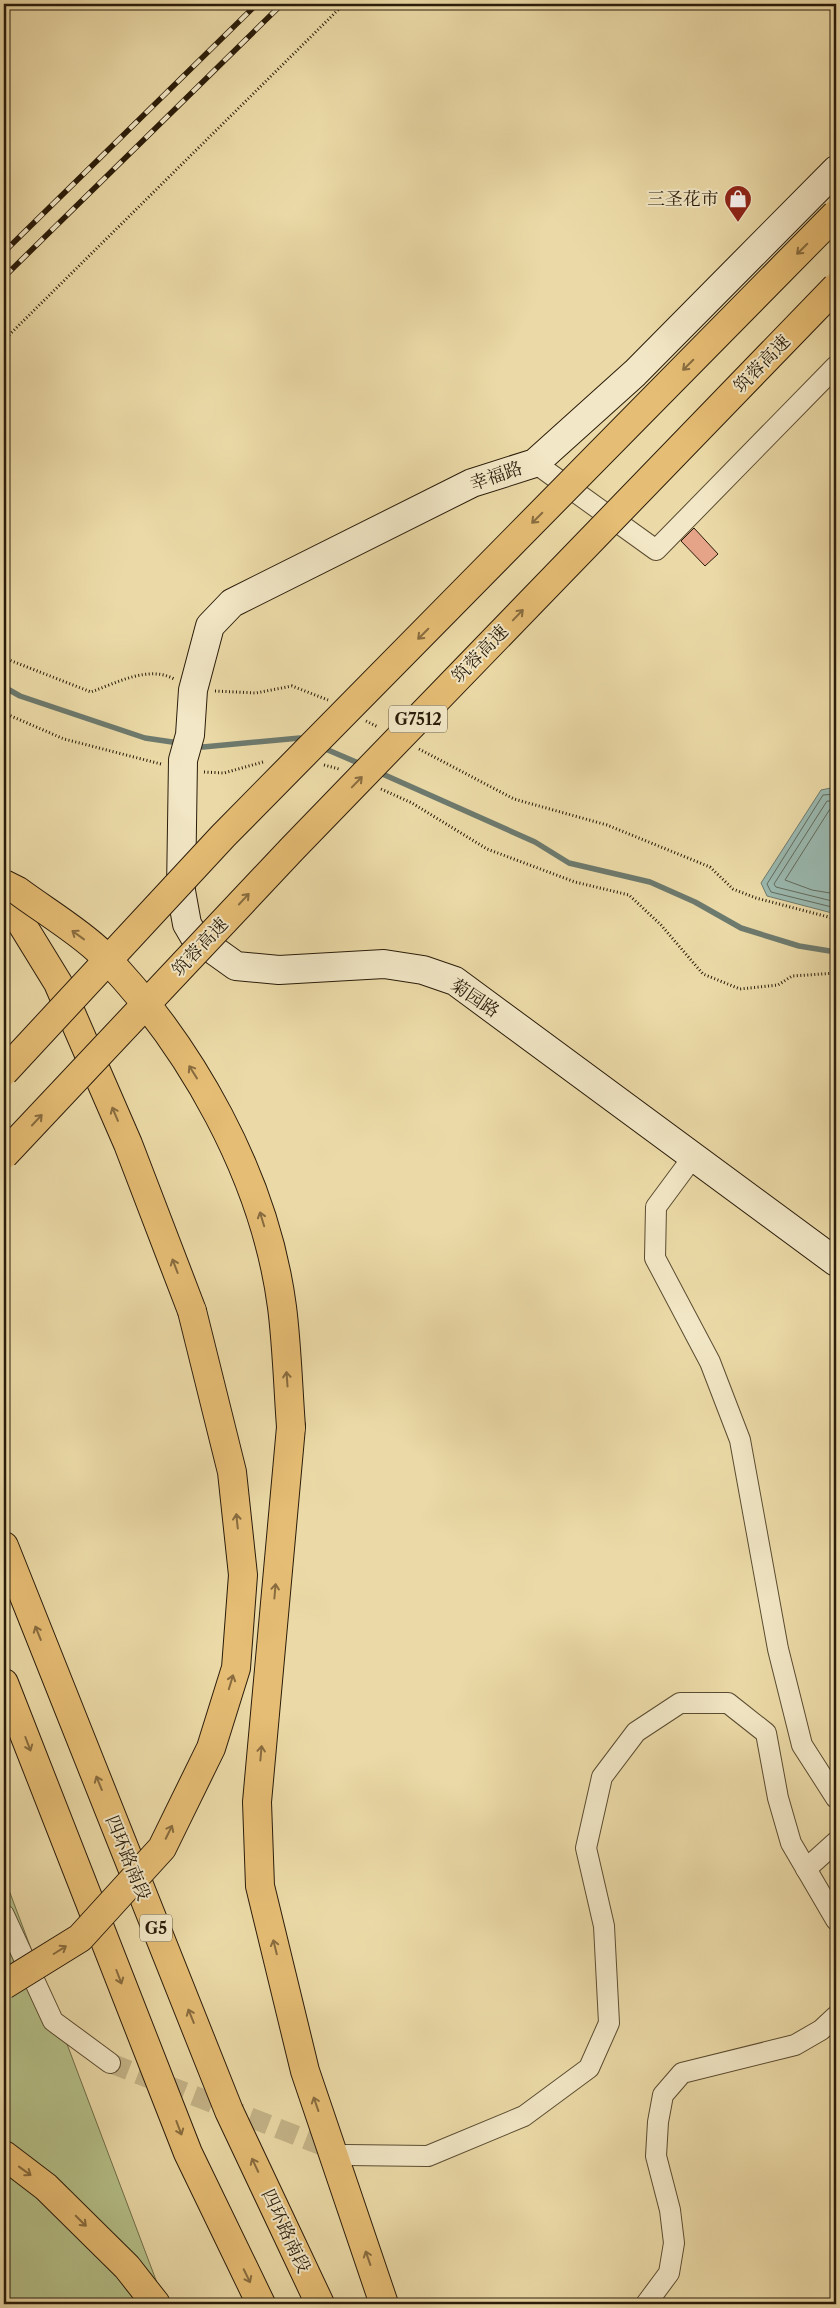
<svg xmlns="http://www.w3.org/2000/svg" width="840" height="2308" viewBox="0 0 840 2308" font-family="'Libre Caslon Text','Noto Serif SC',serif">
	<rect width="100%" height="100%" fill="#ebdaa7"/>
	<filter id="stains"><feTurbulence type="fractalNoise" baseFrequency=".004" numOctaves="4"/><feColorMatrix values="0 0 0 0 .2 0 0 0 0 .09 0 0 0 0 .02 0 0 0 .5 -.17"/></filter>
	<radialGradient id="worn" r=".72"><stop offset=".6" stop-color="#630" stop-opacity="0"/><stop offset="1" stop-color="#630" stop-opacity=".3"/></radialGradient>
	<polygon fill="#b5c089" stroke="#706e4a" points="4,1877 165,2304 4,2304"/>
	<polygon fill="#9ab9b0" stroke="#6d7a6e" points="831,788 836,790 836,914 767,896 761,883 821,790"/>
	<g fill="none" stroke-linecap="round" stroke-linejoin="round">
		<g stroke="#626a5d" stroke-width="1">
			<polyline points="836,794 823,795 767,884 771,892 836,908"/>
			<polyline points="836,801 827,801 774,884 776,887 836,902"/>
			<polyline points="836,808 830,809 785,880 812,890 836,894"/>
		</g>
		<g stroke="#6d7a6e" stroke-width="5.5">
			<polyline points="4,687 20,696 145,738 179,743"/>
			<polyline points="193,745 203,747 300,738 306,740"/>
			<polyline points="321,747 363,765"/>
			<polyline points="378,772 535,842 569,863 650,882 695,902 741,928 799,946 836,952"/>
		</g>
	</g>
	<polygon fill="#e5a387" stroke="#2a1c0a" points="694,528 718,554 705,566 681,541"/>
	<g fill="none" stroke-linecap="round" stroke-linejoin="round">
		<polyline stroke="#c4b488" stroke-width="20" stroke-dasharray="20 10" stroke-linecap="butt" points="110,2063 339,2152"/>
		<defs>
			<g id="street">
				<polyline points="535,463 656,550 836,366"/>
				<polyline points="693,1157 656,1207 655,1258 710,1362 740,1440 778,1649 802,1745 836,1798"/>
				<polyline points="806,1869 836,1842"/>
				<polyline points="4,1915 53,2021 110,2063"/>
				<polyline points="346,2155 428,2156 524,2116 589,2068 609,2023 604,1926 586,1848 602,1777 636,1732 680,1703 728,1703 766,1733 778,1798 791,1843 836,1920"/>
				<polyline points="646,2304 669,2273 674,2243 670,2210 656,2156 658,2122 663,2095 682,2073 795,2045 821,2030 836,2016"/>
			</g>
			<polyline id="secondary" points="836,170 635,373 535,463 472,483 232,603 210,626 193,690 190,735 183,760 181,891 187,924 194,936 236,966 279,970 384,964 423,970 455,981 836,1262"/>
			<g id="highway">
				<polyline points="4,895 58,983 128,1144 192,1311"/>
				<polyline points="291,1427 257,1802 260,1886 305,2071 384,2304"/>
				<polyline points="4,1546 229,2111 320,2304"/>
				<polyline points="4,1683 188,2153 261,2304"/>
				<polyline points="4,2155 46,2187 127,2267 156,2304"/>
			</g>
		</defs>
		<use href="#street" stroke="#5a4c31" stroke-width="22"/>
		<use href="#secondary" stroke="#2a1c0a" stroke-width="30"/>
		<use href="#highway" stroke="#2a1c0a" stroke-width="30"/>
		<g stroke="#2a1c0a" stroke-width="3" stroke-dasharray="1 2.5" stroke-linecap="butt">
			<polyline points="4,340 344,4"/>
			<path d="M4,658L91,692C116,683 149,665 174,679"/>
			<polyline points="215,691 256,693 292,686 328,700"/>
			<polyline points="4,713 64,739 161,764"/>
			<polyline points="366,721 378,727"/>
			<polyline points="419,749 514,799 607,825 710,867 733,889 756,898 836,919"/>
			<polyline points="324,765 339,769"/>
			<polyline points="204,772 224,773 263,762"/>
			<polyline points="381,789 412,803 487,849 575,882 629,895 661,925 703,974 740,989 778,985 792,976 836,973"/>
		</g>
		<use href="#street" stroke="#f2e7c6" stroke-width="20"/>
		<use href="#secondary" stroke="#f2e7c6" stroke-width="28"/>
		<use href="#highway" stroke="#e6bd74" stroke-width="28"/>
		<defs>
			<g id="rail">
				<polyline points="4,252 257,4"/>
				<polyline points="4,277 282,4"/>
			</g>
		</defs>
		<use href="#rail" stroke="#2a1c0a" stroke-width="5.5"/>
		<use href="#rail" stroke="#f2e7c6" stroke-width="4" stroke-dasharray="11" stroke-linecap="butt"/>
		<defs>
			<g id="highway-bridge">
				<path d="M4,884L18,891C42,909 80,932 100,952C191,1045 265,1177 282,1307C287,1346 288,1387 291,1427"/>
				<polyline points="4,1072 223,836 836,214"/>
				<polyline points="4,1155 292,849 836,287"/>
				<polyline points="4,1985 80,1938 162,1848 211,1748 236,1668 243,1575 232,1472 192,1311"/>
			</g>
		</defs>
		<use href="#highway-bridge" stroke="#2a1c0a" stroke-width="30" stroke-linecap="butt"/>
		<use href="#highway-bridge" stroke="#e6bd74" stroke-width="28"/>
	</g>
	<defs><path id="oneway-shaft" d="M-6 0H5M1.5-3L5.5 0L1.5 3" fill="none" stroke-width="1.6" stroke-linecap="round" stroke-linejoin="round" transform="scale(1.25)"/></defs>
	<g stroke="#886c3f">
		<use href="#oneway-shaft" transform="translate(802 249) rotate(135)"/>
		<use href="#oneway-shaft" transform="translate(688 365) rotate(135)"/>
		<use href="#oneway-shaft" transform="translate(537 518) rotate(135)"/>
		<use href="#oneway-shaft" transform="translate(518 615) rotate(-46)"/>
		<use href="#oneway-shaft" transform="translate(423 634) rotate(135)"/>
		<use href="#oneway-shaft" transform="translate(357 782) rotate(-46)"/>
		<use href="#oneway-shaft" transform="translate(244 899) rotate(-47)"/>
		<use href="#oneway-shaft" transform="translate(78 935) rotate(-144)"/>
		<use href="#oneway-shaft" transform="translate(193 1072) rotate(-122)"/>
		<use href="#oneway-shaft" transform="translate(115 1114) rotate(-113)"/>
		<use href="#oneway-shaft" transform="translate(37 1120) rotate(-47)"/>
		<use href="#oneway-shaft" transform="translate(262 1219) rotate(-107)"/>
		<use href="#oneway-shaft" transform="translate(175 1266) rotate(-111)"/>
		<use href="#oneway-shaft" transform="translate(287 1379) rotate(-94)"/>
		<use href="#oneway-shaft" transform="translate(237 1521) rotate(-96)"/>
		<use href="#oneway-shaft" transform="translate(275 1591) rotate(-85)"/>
		<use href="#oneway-shaft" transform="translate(38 1633) rotate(-112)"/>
		<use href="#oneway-shaft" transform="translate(231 1682) rotate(-73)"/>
		<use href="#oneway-shaft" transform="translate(28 1744) rotate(69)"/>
		<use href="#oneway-shaft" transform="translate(261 1753) rotate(-85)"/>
		<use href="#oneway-shaft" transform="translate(99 1783) rotate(-112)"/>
		<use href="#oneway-shaft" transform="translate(169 1832) rotate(-64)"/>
		<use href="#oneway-shaft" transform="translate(275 1947) rotate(-104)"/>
		<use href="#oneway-shaft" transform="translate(60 1950) rotate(-32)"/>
		<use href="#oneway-shaft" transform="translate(119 1977) rotate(69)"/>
		<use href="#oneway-shaft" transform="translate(191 2016) rotate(-112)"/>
		<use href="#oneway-shaft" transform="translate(316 2104) rotate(-109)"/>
		<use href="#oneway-shaft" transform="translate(179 2128) rotate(69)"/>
		<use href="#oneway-shaft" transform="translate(255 2165) rotate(-115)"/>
		<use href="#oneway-shaft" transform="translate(25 2171) rotate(36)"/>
		<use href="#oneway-shaft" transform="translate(81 2221) rotate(45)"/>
		<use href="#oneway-shaft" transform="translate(368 2258) rotate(-109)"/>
		<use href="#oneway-shaft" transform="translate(247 2276) rotate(64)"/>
	</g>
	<defs>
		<symbol id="shop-pin" viewBox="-11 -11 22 30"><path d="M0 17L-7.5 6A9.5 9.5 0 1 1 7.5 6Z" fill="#8f2418" stroke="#f2e7c6"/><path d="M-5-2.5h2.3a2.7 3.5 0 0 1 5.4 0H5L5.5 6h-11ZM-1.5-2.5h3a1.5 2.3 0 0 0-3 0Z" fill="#fff"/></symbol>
	</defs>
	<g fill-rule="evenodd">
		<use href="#shop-pin" x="722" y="183" width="32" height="43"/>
	</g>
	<g text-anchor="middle" stroke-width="4" stroke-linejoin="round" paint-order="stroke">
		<g fill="#f2e7c6" stroke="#665942" stroke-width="1">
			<rect x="389" y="705.5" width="58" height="27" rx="4"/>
			<rect x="140" y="1914.5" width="32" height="27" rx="4"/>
		</g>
		<g font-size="16" font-weight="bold" fill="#2a1c0a">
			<text x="418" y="725">G7512</text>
			<text x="156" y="1934">G5</text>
		</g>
		<g font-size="18" fill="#2a1c0a" stroke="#f2e7c6" text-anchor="end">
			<text x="719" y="205">三圣花市</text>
		</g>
		<g font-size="18" fill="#2a1c0a" stroke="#f2e7c6">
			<text transform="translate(762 364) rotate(-46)" y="6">筑蓉高速</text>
			<text transform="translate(496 476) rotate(-19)" y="6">幸福路</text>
			<text transform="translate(480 654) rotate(-46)" y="6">筑蓉高速</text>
			<text transform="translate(200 947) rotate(-47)" y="6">筑蓉高速</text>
			<text transform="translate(475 998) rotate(34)" y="6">菊园路</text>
			<text transform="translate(128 1858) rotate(68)" y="6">四环路南段</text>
			<text transform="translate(286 2231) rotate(65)" y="6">四环路南段</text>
		</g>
	</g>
	<rect width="840" height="2308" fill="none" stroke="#ebdaa7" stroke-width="20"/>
	<rect x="5" y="5" width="830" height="2298" fill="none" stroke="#2a1c0a" stroke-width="2.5"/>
	<rect x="10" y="10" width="820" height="2288" fill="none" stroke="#2a1c0a"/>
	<rect width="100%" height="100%" filter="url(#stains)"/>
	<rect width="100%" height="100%" fill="url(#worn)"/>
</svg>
